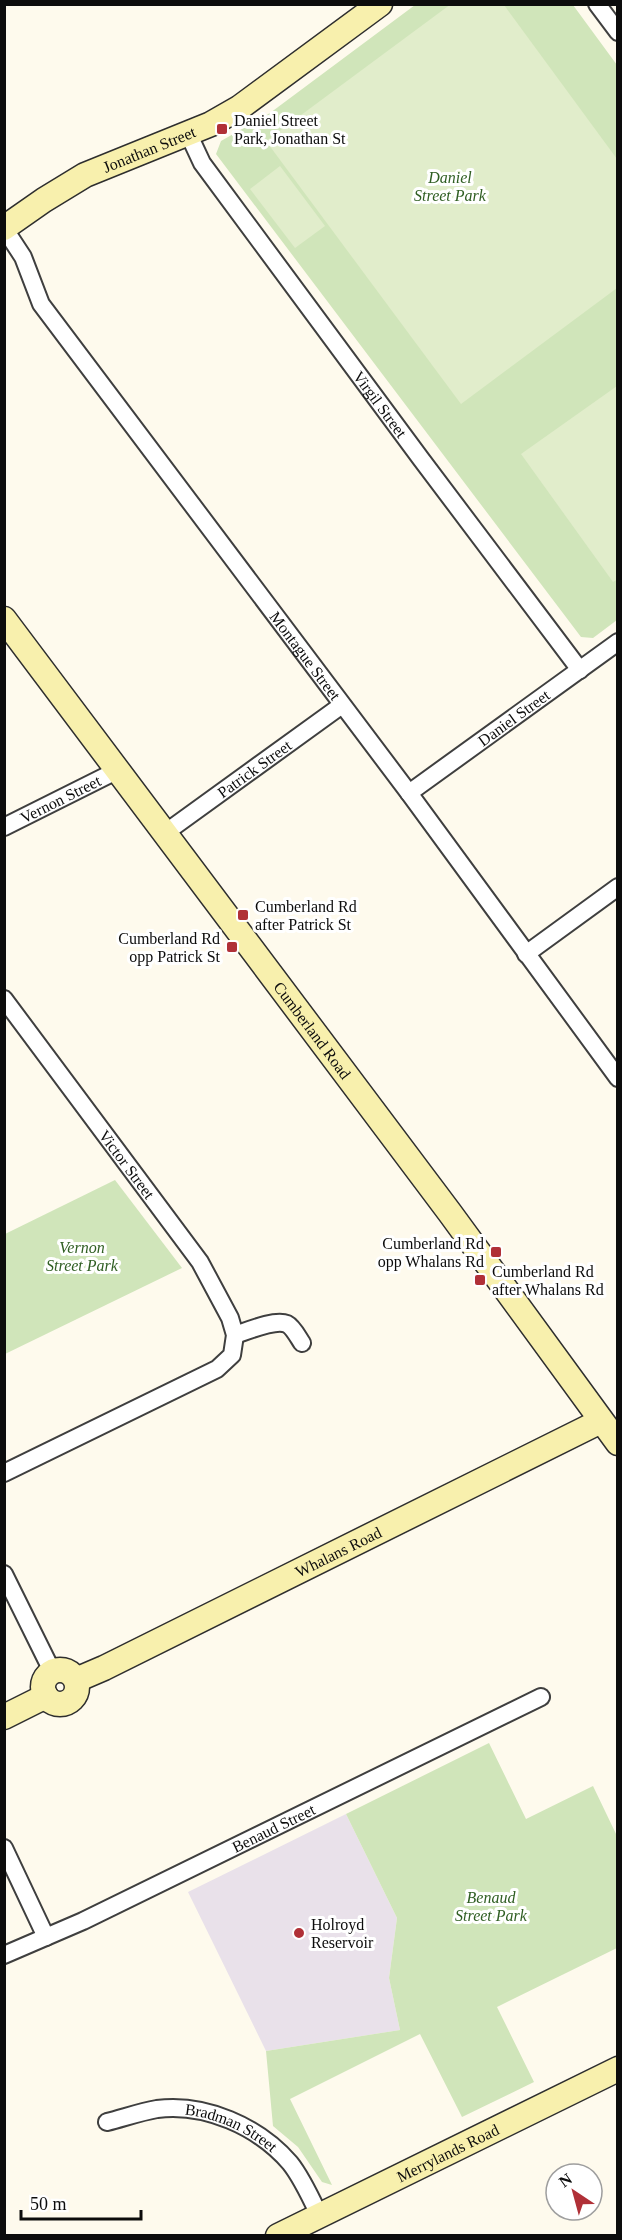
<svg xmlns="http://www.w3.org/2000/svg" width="622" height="2240" viewBox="0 0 622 2240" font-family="'Times New Roman',serif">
	<rect width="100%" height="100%" fill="#fefaed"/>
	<polygon fill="#e9e1ea" points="346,1814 397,1918 389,1978 400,2030 266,2051 188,1892"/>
	<g fill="#d0e5ba">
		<polygon points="415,5 573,5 617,65 617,620 593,638 581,637 216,154 221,141 270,113"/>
		<polygon points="115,1180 182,1268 5,1354 5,1234"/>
		<polygon points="489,1743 526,1819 593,1786 617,1836 617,1948 497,2007 534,2082 462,2117 420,2034 290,2099 332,2185 322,2182 298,2147 273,2126 266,2051 400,2030 389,1978 397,1918 346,1814"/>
	</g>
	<g fill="#e1edcb">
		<polygon points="451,4 504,5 617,159 617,288 461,404 266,141"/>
		<polygon points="280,166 325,226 295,248 250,189"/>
		<polygon points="617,386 618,579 613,582 521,454"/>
	</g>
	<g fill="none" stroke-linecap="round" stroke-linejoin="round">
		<defs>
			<g id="street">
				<polyline points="597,4 618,32"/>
				<path id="s1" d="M188,133L202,163L421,459L580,670"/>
				<path id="s2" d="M4,228L23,257L41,304L409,793L618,1078"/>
				<path id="s3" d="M409,793L618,642"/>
				<path id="s4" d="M4,827L118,770"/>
				<path id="s5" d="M165,833L342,705"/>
				<polyline points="526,954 618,887"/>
				<path id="s6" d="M4,999L200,1262L230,1318L235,1335L232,1355L217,1369L4,1473"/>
				<path d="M235,1335C247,1331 275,1319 287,1324C293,1327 298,1337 302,1343"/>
				<polyline points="4,1574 52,1671"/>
				<polyline points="4,1848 46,1937"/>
				<path id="s7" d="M4,1955L83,1921L541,1697"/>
				<path id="s8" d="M107,2122C123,2118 140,2112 157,2109C205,2103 258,2126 290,2163C302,2178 311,2198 319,2215"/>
			</g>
			<g id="secondary">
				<path id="s9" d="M4,228L44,200L85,175L211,124L239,108L380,4"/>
				<path id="s10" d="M4,619L450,1213L618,1443"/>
				<circle cx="60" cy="1687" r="17"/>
				<path id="s11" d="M76,1680L104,1668L601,1421"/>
				<polyline points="4,1717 46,1696"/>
				<path id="s12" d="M278,2236L618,2069"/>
			</g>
		</defs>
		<use href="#street" stroke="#3f3f3f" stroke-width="20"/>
		<use href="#secondary" stroke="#2e2e2e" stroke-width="27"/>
		<use href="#street" stroke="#fff" stroke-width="16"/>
		<use href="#secondary" stroke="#f8f0ad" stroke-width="24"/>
	</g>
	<g fill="#b03037" stroke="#fff" stroke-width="2">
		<rect x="216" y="123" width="12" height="12" rx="3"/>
		<rect x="237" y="909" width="12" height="12" rx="3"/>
		<rect x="226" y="941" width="12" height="12" rx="3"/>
		<rect x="490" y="1246" width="12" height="12" rx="3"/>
		<rect x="474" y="1274" width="12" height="12" rx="3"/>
		<circle cx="299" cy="1933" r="6"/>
	</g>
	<g text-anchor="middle" stroke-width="6" stroke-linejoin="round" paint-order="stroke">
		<g font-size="16" fill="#0c0c0c" stroke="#fff" text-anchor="start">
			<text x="234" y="126">Daniel Street<tspan x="234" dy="18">Park, Jonathan St</tspan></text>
			<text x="255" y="912">Cumberland Rd<tspan x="255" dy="18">after Patrick St</tspan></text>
			<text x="220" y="944" text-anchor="end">Cumberland Rd<tspan x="220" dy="18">opp Patrick St</tspan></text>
			<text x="484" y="1249" text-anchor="end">Cumberland Rd<tspan x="484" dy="18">opp Whalans Rd</tspan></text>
			<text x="492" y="1277">Cumberland Rd<tspan x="492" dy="18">after Whalans Rd</tspan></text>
			<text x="311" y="1930">Holroyd<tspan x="311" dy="18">Reservoir</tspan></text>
		</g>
		<g font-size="16" fill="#0c0c0c" stroke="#fff">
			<text dy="6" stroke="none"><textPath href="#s9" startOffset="166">Jonathan Street</textPath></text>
			<text dy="6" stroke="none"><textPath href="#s1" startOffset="333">Virgil Street</textPath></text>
			<text dy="6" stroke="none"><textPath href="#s2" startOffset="525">Montague Street</textPath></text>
			<text dy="6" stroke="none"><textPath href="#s3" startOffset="129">Daniel Street</textPath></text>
			<text dy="6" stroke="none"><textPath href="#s5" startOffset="110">Patrick Street</textPath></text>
			<text dy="6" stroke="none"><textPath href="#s4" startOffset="63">Vernon Street</textPath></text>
			<text dy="6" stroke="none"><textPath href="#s10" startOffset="514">Cumberland Road</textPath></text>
			<text dy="6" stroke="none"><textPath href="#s6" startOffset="206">Victor Street</textPath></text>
			<text dy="6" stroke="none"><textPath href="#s11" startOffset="292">Whalans Road</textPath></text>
			<text dy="6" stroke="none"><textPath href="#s7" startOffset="298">Benaud Street</textPath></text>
			<text dy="6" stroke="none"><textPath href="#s8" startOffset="130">Bradman Street</textPath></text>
			<text dy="6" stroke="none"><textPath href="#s12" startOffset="189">Merrylands Road</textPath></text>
		</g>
		<g font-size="16" font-style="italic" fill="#2f5e22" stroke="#fff">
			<text x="450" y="183">Daniel<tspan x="450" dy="18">Street Park</tspan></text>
			<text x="82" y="1253">Vernon<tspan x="82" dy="18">Street Park</tspan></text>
			<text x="491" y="1903">Benaud<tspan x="491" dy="18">Street Park</tspan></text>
		</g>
	</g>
	<rect width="622" height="2240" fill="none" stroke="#0c0c0c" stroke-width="12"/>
	<g transform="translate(574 2192) rotate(324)"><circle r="28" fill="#ffffff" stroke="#9e9e9e" stroke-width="1.5"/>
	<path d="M0-4.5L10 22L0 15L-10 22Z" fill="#b03037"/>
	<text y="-9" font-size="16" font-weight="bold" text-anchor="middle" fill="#0c0c0c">N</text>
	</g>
	<path d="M21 2210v9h120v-9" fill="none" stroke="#0c0c0c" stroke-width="3"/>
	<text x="30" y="2210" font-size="18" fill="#0c0c0c" stroke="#ffffff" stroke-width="4.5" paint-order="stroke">50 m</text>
</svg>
